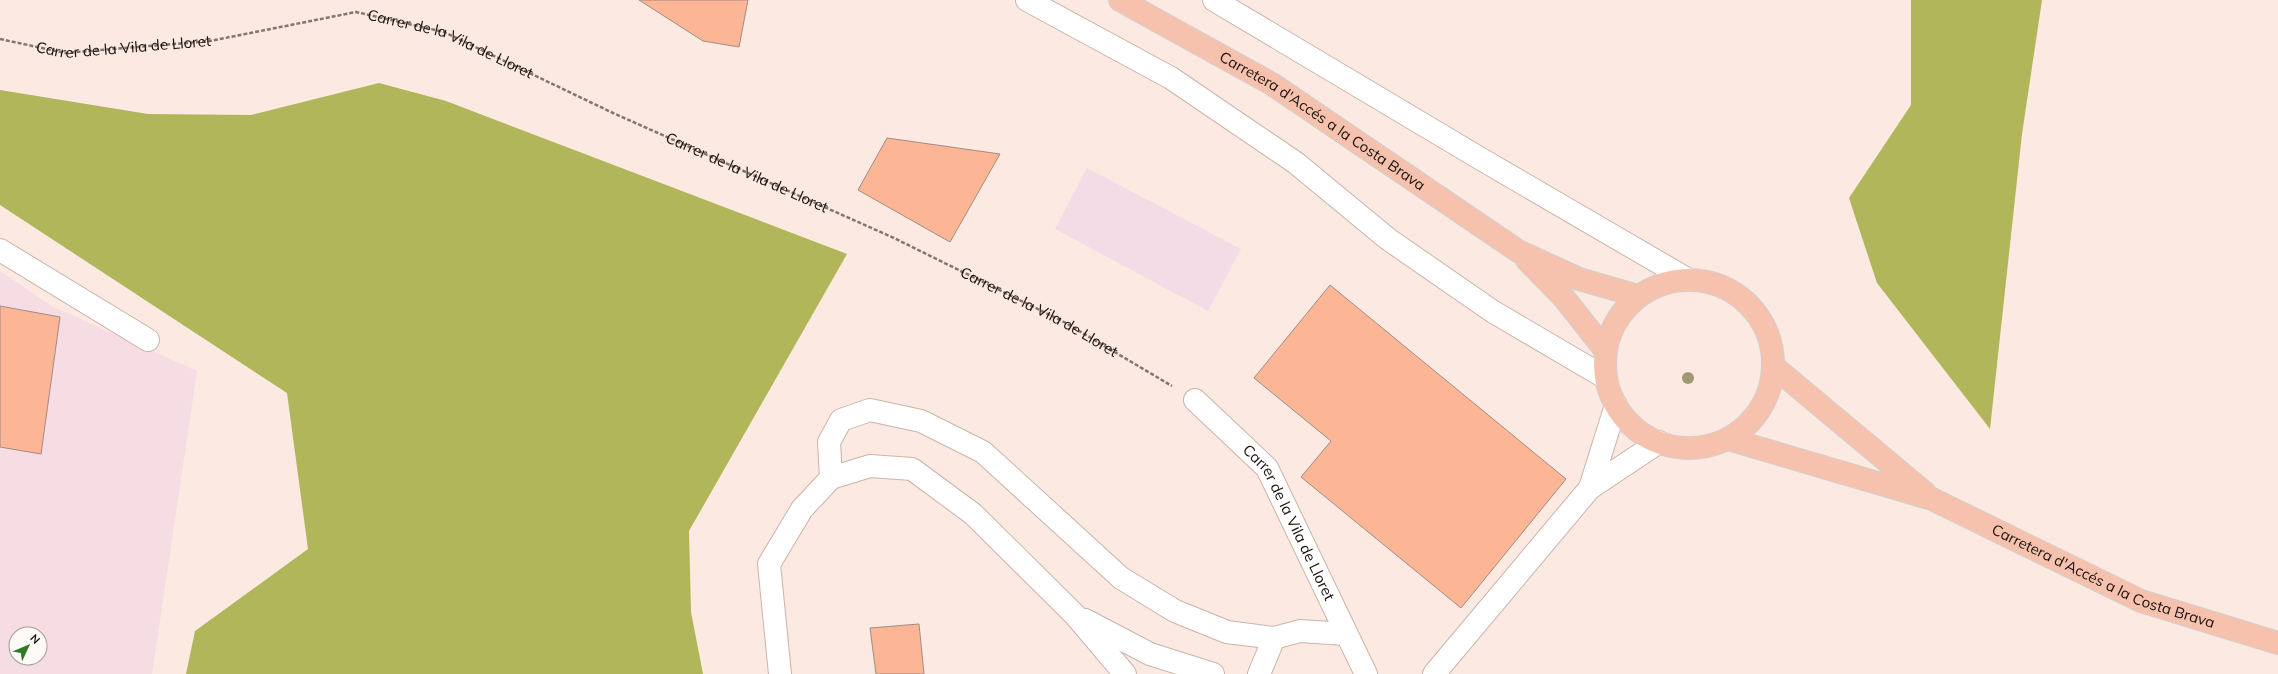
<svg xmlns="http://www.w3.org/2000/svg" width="2278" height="674" viewBox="0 0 2278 674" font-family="Mulish,sans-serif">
	<rect width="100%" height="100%" fill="#fce9e1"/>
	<polygon fill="#f4dce6" points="1087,168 1241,249 1208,311 1055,229"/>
	<path fill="#f6dce3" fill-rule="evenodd" d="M0,271L53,307L197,371L152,674H0ZM16,634H40V658H16Z"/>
	<g fill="#b1b65a">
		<polygon points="1911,0 2042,0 2022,134 1990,429 1877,283 1849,198 1911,105"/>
		<polygon points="379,83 446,101 847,254 689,531 691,612 703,674 186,674 195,631 308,549 287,393 0,205 0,90 148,114 251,115"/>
	</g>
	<g fill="#fcb696" stroke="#a18c83">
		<polygon points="639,0 748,0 739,47 703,41"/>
		<polygon points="887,138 1000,154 950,242 858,190"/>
		<polygon points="1330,285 1566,479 1461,608 1301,477 1331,441 1254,378"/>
		<polygon points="0,306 60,317 41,454 0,447"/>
		<polygon points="919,624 924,674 876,674 870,628"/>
	</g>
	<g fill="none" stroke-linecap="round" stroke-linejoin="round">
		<defs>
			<g id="minor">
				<polyline points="1027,0 1171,78 1296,163 1388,239 1492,311 1606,378"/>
				<polyline points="1214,0 1481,159 1687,279"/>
				<polyline points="0,250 148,340"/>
				<path id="s2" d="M1195,400L1267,468L1366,674"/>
				<polyline points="831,478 829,442 841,420 870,410 921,421 983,452 1121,578 1175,611 1227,632 1274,638"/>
				<polyline points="1590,488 1616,405"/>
				<polyline points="1085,620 1150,654 1213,674"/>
				<polyline points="780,674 769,564 802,509 831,478 870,466 912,469 973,514 1075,615 1125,674"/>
				<polyline points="1259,674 1274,638 1300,631 1346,634"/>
				<polyline points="1434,674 1590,488 1659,442"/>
			</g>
			<g id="major">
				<path id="s3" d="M1120,0L1272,84L1518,251L1579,279L1638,296"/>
				<polyline points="1527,260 1564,298 1606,351"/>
				<circle cx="1689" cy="364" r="84"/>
				<polyline points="1773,366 1925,493"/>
				<path id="s4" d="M1728,439L1932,499L2141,601L2278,643"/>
			</g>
		</defs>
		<use href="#minor" stroke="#cab4aa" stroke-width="24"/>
		<use href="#major" stroke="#d1d0cf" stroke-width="24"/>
		<path stroke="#837671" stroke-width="2.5" stroke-dasharray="4 2" stroke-linecap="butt" id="s1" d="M0,39L65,53L210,41L356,12L444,32L613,113L894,238L1064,322L1172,386"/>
		<use href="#minor" stroke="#fff" stroke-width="22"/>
		<use href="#major" stroke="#f6c2ad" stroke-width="22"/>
	</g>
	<circle fill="#a09970" cx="1688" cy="378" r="6"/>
	<g text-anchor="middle" stroke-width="3" stroke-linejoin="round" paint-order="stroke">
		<g font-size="15" fill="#1a120f" stroke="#fefaf8">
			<text dy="5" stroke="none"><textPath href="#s1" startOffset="125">Carrer de la Vila de Lloret</textPath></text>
			<text dy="5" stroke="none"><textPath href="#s1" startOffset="461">Carrer de la Vila de Lloret</textPath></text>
			<text dy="5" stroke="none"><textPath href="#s3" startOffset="236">Carretera d'Accés a la Costa Brava</textPath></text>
			<text dy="5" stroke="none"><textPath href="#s1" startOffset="785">Carrer de la Vila de Lloret</textPath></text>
			<text dy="5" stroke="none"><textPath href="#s1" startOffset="1109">Carrer de la Vila de Lloret</textPath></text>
			<text dy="5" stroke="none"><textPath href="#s2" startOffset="157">Carrer de la Vila de Lloret</textPath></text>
			<text dy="5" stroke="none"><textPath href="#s4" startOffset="401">Carretera d'Accés a la Costa Brava</textPath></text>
		</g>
	</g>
	<g transform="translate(28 646) rotate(46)"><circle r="19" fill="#fefaf8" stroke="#a39d9b"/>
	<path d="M0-3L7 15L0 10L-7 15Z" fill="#2d7a22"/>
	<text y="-6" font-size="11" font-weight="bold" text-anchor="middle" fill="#1a120f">N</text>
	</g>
</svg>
